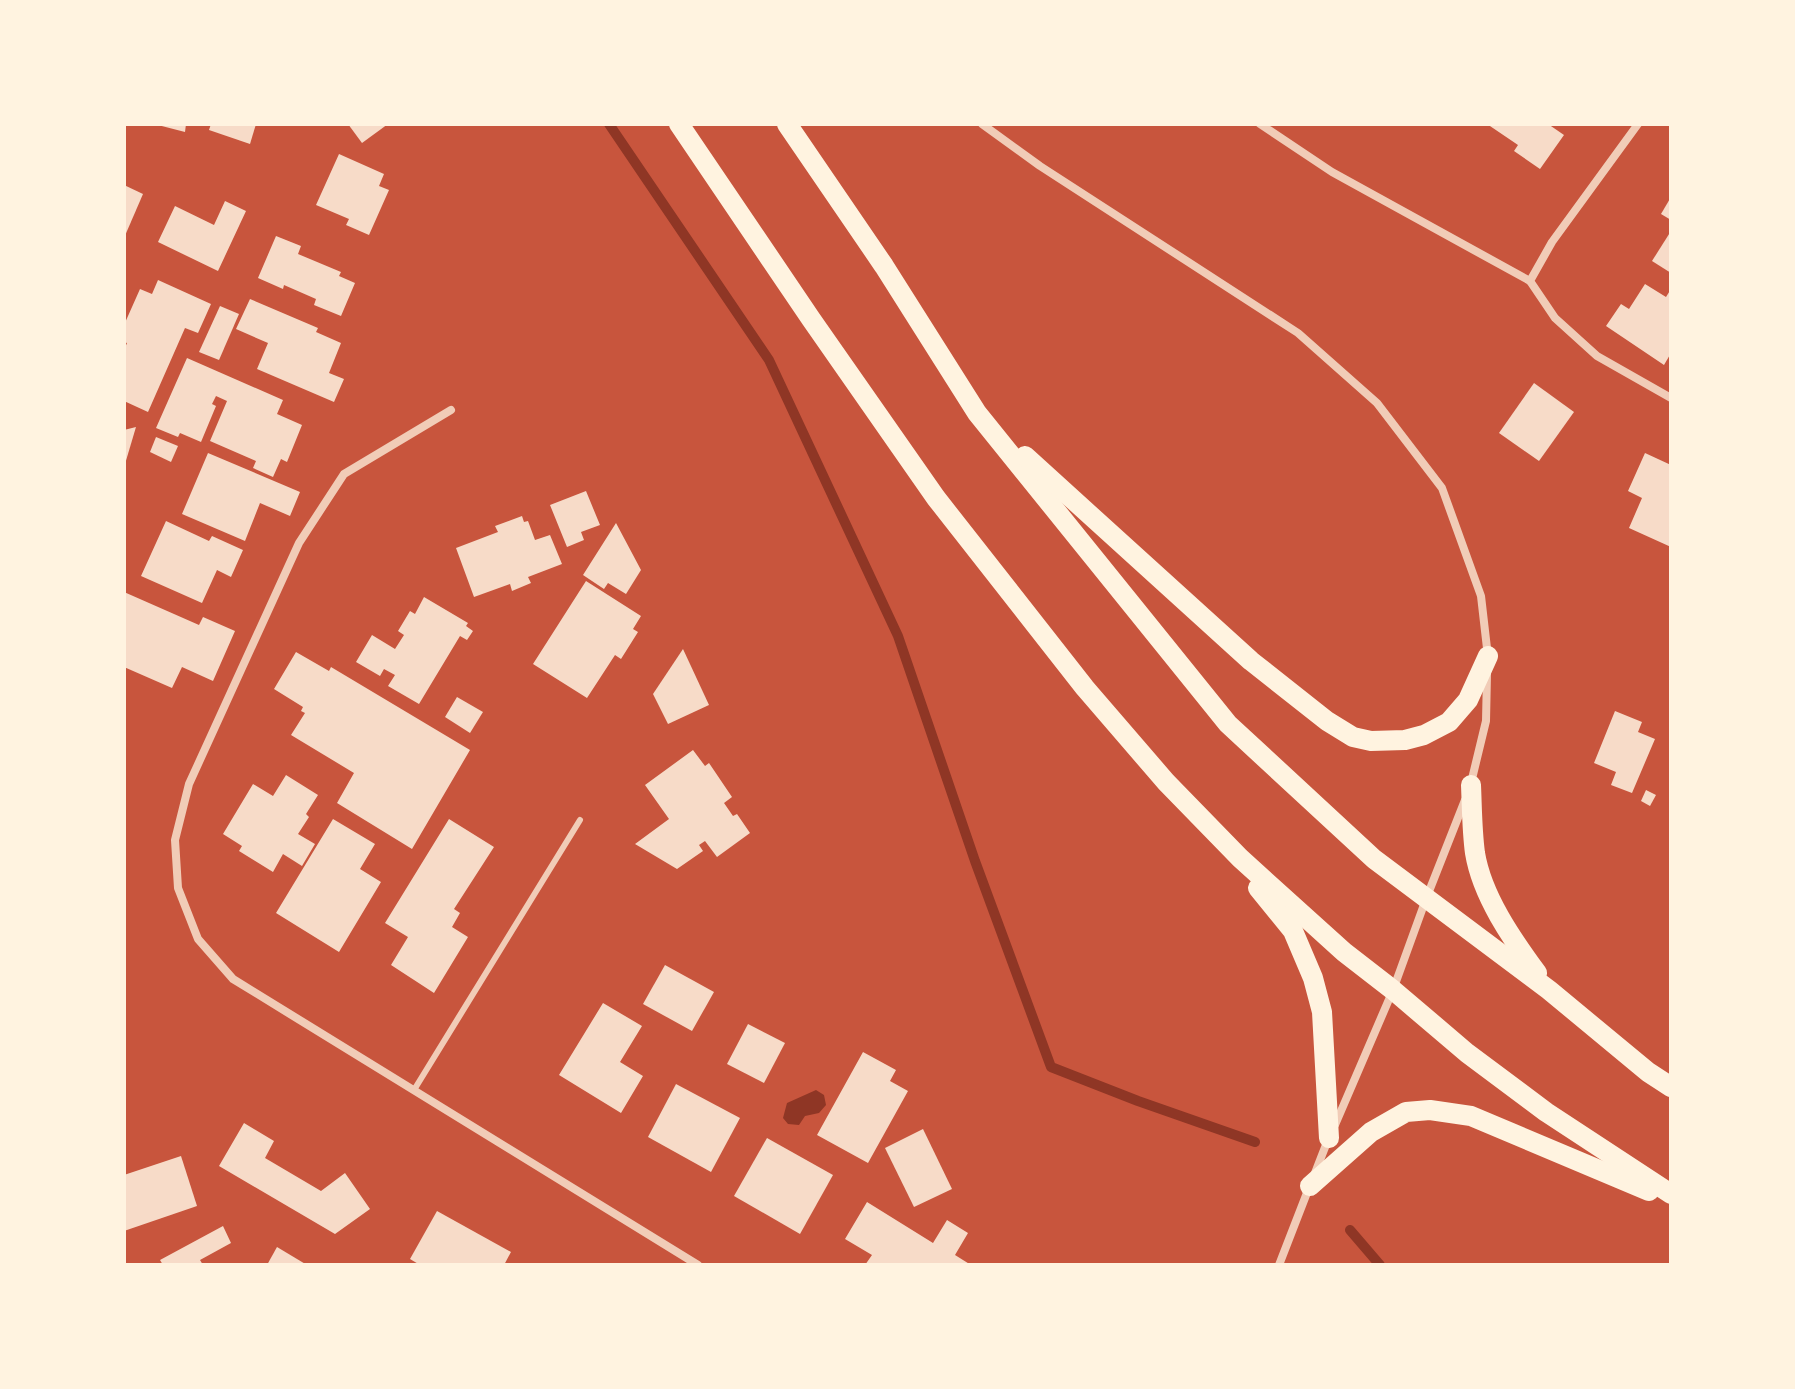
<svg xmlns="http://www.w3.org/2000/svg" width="1795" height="1389" viewBox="0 0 1795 1389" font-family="'Source Sans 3',sans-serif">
	<rect width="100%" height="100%" fill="#c8553d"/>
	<polygon fill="#8f3625" points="816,1090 824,1095 826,1105 819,1113 805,1116 799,1125 788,1124 783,1118 787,1103"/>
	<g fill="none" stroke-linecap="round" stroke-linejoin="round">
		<g stroke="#8f3625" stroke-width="10">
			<polyline points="609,124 769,360 898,636 975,861 1051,1067 1138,1101 1255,1142"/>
			<polyline points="1350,1230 1380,1265"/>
		</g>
	</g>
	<g fill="#f7dbc8">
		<polygon points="154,124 186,124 185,132"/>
		<polygon points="211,124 256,124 250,144 209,130"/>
		<polygon points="348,124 388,124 362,143"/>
		<polygon points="1487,124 1548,124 1564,135 1540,169 1514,151 1518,145"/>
		<polygon points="339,154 384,174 379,186 389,190 369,235 346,225 349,219 316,205"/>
		<polygon points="124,185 143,194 124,238"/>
		<polygon points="1671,197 1671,220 1661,214"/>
		<polygon points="225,201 246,211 218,271 158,242 175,206 214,225"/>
		<polygon points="1671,231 1671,273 1652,261"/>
		<polygon points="276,236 301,246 298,254 341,272 339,276 355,283 341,316 314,305 316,299 284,285 283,289 258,278"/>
		<polygon points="158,280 211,304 198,333 185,328 148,412 124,401 124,350 127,343 124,342 124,325 140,289 152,294"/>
		<polygon points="1645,284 1666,297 1671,289 1671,353 1664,365 1606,326 1621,304 1629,309"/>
		<polygon points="250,299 318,328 316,332 341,343 329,373 344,379 334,402 257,369 268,343 236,329"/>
		<polygon points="220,306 239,314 219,360 199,352"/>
		<polygon points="187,358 283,400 277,414 302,425 287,462 281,459 273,477 253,468 256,461 210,441 227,401 216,396 212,404 216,406 201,442 180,433 178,437 156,428"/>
		<polygon points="1534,383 1574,412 1539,461 1499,433"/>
		<polygon points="136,427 125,464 124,464 124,430"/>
		<polygon points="156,437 178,446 171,462 150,452"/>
		<polygon points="208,453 300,492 290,516 260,503 245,541 182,514"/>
		<polygon points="1645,453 1671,465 1671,547 1629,528 1642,498 1628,491"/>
		<polygon points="586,491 600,525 581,532 584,540 567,547 550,505"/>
		<polygon points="522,516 524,522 528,521 535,540 550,535 562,564 528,577 531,583 512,591 510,584 474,597 456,548 498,532 495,526"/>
		<polygon points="166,521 209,541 212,536 243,550 231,577 217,570 202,603 141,576"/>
		<polygon points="616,523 641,570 626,594 608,583 604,589 583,575"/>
		<polygon points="586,581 641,616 633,629 638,632 621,659 615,655 587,698 533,664"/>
		<polygon points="124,592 199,625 203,617 235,631 213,681 182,667 172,688 124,667"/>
		<polygon points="424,597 468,623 466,626 473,631 467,640 460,636 419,704 388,686 395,675 384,669 380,676 356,662 372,635 395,649 404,635 398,631 410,611 415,614"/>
		<polygon points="683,649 709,705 668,724 653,694"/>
		<polygon points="296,652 329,671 331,667 470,750 412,849 337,803 354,773 291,735 305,713 301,711 303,707 274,689"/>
		<polygon points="457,697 483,712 470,733 445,717"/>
		<polygon points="1615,711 1642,722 1638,732 1655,739 1632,793 1611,785 1616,772 1594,763"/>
		<polygon points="693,750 705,766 709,763 732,797 724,803 733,816 737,814 750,833 717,857 705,841 699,845 703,851 677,869 635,844 669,819 645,785"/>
		<polygon points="286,775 318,795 306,814 309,817 298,834 315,844 302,866 283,854 273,872 239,851 242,846 223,834 253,784 273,796"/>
		<polygon points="1646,790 1656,795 1650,806 1641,801"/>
		<polygon points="333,819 375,844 360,869 381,882 339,952 276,913"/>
		<polygon points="449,819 494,847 454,909 460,913 452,927 468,937 434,993 391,965 408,937 385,923"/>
		<polygon points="665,965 714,992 692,1031 643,1004"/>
		<polygon points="603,1003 642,1026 620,1062 643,1076 621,1113 559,1075"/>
		<polygon points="748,1024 785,1043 764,1083 727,1064"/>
		<polygon points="863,1052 896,1070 890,1081 908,1091 868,1163 817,1135"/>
		<polygon points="676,1084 740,1118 711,1172 648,1137"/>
		<polygon points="244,1123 274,1141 265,1158 321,1191 345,1173 370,1209 335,1234 219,1166"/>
		<polygon points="923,1129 952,1189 914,1207 885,1148"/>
		<polygon points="767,1138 833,1175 800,1234 734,1196"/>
		<polygon points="181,1156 197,1206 124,1231 124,1175"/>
		<polygon points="867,1202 933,1243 947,1220 968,1233 955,1255 971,1265 865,1265 872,1255 845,1239"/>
		<polygon points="437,1211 511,1252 504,1265 420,1265 410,1259"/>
		<polygon points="223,1226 231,1243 200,1260 203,1265 163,1265 160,1260"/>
		<polygon points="277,1247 307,1265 267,1265"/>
	</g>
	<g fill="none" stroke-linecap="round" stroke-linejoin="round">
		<polyline stroke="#f1ccb7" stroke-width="6" points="414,1090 580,820"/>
		<g stroke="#f1ccb7" stroke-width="8">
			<polyline points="982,124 1040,166 1298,333 1377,403 1442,488 1481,596 1488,657"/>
			<polyline points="1260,124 1332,172 1530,281"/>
			<polyline points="1638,124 1552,242 1530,281 1555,318 1597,356 1671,398"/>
			<polyline points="451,410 344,474 299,543 189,784 175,840 178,888 198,939 233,979 698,1265"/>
			<polyline points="1471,783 1486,721 1487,674"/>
			<polyline points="1335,1125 1393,990 1426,899 1465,800"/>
			<polyline points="1315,1173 1329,1137"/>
			<polyline points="1279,1265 1310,1185"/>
		</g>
		<g stroke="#fff3e0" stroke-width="20">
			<polyline points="679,124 811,319 936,498 1085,688 1166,782 1240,858 1344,952 1393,990 1467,1053 1546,1112 1671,1194"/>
			<polyline points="787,124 884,266 977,413 1228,724 1374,859 1549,990 1648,1072 1671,1087"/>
			<polyline points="1025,456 1251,661 1327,721 1353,737 1371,741 1405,740 1424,735 1449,722 1468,700 1488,656"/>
			<path d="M1471,785C1472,808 1472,831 1475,853C1482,896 1512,939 1537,973"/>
			<polyline points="1258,888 1293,931 1313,978 1322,1012 1329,1138"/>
			<polyline points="1310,1186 1371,1132 1406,1112 1430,1110 1471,1116 1649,1191"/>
		</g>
	</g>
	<rect width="1795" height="1389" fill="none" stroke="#fff3e0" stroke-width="252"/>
</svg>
